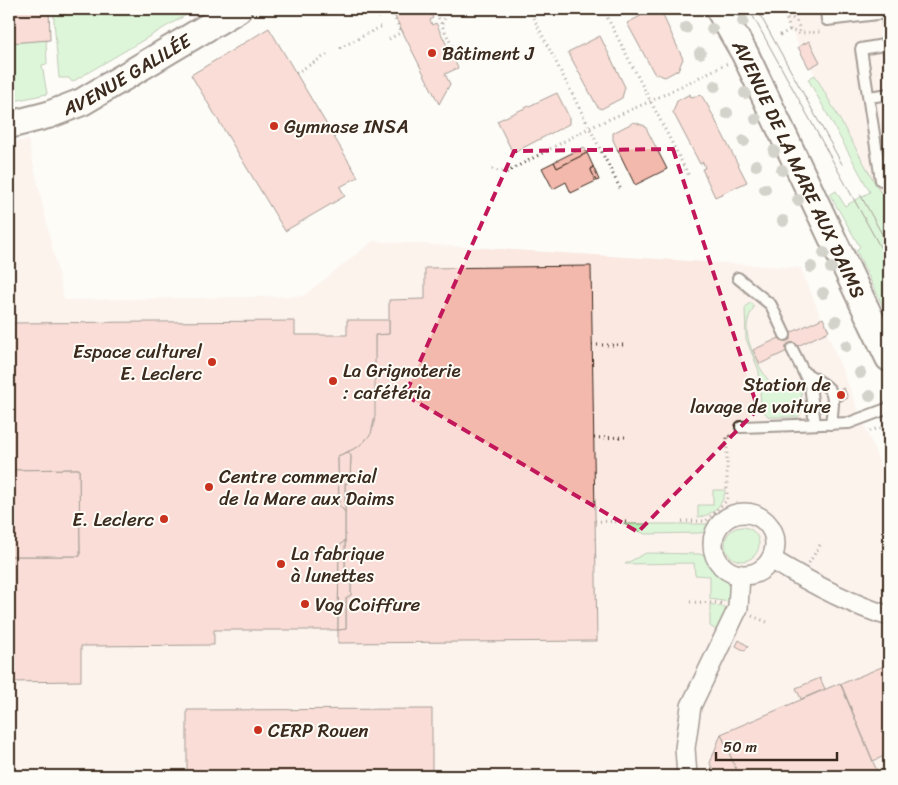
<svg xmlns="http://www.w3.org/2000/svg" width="898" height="785" viewBox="0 0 898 785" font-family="Sriracha,sans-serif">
	<rect width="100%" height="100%" fill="#fdfcf7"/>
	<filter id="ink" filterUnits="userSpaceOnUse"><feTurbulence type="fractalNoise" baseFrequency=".02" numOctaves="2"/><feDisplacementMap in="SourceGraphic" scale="10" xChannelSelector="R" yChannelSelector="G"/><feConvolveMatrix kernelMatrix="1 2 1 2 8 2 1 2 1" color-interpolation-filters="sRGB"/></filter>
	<g filter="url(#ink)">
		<g fill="#fae8e1">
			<polygon points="779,9 889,9 889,209 846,131"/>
			<polygon points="28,140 64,300 303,296 373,241 801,268 889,486 889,776 9,776 9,142"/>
		</g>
		<g fill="#b6efb3" stroke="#788c68">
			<polygon points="53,9 196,9 72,82 69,78 59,78"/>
			<polygon points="46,40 47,64 42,65 47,94 9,102 9,43"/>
			<polygon points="815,75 880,192 889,191 889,319 856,250 860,247 830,195 836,191 845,206 870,192 808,79"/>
			<path d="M750,302L754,306C753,310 750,313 749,317C741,337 759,368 771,384L780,387H796L801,391L803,410L798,417H769L761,409L759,371L746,339L745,308Z"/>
			<path d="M713,490H725C724,504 712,516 698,517V505H713Z"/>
			<polygon points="623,524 711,524 705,532 699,533 645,534"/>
			<circle cx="742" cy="544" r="17"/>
			<polygon points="646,553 699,554 707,556 716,570 732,582 729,602 710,599 710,576 695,575 694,563 625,564"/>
			<polygon points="710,604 727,608 716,630 710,626"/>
		</g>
		<g fill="#f3b9ad" stroke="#3b2a1e">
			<polygon points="9,9 49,9 50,40 9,43"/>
			<polygon points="391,9 429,9 433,18 430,20 432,25 436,23 458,68 445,74 450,84 439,104"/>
			<polygon points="654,9 660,9 683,59 678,70 665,77 654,73 627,23"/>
			<polygon points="269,28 358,177 340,187 345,196 285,231 191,75"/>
			<polygon points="600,36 625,87 622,98 601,109 597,106 568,52"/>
			<polygon points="809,41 820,62 809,68 798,47"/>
			<polygon points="557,93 569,117 569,124 513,153 497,121"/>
			<polygon points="690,94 691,97 701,95 708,106 747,182 715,197 702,169 705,168 703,162 700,164 673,112 677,101"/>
			<polygon points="634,122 645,126 667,169 635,185 613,140 613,133"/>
			<polygon points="584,147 587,153 557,168 554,162"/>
			<polygon points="587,153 593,166 591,170 596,181 571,193 566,182 553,189 542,168 554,162 557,168"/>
			<polygon points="593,166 599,180 596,181 591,170"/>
			<polygon points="591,266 597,641 338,643 338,630 346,629 346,598 351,595 351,573 348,568 345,568 345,483 348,483 350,478 351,456 348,452 365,441 374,426 375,335 389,334 389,300 425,299 425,268"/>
			<polygon points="823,318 829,331 760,364 753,350"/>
			<polygon points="347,320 389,320 389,334 375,335 375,416 371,434 358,447 338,456 339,505 345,512 345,540 339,547 338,630 214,630 214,645 81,646 81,681 9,682 9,556 80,556 79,469 9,470 9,323 295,321 295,335 347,335"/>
			<polygon points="844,388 848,398 839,402 835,392"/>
			<polygon points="348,452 351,456 350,478 348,483 345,483 345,512 339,505 338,456"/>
			<polygon points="79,469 80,556 9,556 9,470"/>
			<polygon points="345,540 345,568 348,568 351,573 351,595 346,598 346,629 338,630 339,547"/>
			<polygon points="739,640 748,646 745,651 736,646"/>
			<polygon points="889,664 889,754 873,761 841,684"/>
			<polygon points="820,678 825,689 801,699 796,688"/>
			<polygon points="840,683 879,776 739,776 721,734"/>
			<polygon points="432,709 432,776 187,776 187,710"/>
			<polygon points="721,734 739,776 715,776 710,763"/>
		</g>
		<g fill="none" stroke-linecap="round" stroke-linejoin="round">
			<defs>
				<g id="lane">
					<polyline points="826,9 827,20 886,13"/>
					<polyline points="886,9 889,27"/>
					<polyline points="889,44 861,49 881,180 889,179"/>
					<polyline points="869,97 889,94"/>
					<polyline points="738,278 771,305 785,335"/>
					<polyline points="792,349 810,385 815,424"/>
					<path d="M805,373C836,391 835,389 831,424"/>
					<polyline points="741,427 849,423 889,408"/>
				</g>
				<g id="street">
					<circle cx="744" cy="544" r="31"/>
					<path d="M771,559C807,581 848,604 889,616"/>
					<polyline points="687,776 685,748 691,706 738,608 740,575"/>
				</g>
				<g id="secondary">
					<path id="s1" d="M719,9L745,54L889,358"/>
					<path id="s2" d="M9,125L48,115L82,102L238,9"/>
				</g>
			</defs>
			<use href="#lane" stroke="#3b2a1e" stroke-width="14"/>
			<use href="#street" stroke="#3b2a1e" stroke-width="22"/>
			<use href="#secondary" stroke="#3b2a1e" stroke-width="30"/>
			<g stroke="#3b2a1e" stroke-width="3" stroke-dasharray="1 4" stroke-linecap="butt">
				<polyline points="434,9 459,60"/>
				<polyline points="529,9 620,188"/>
				<polyline points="603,9 689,176"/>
				<polyline points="378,17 390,10 402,32"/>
				<polyline points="442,24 449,9"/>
				<path d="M790,30L786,17C796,17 800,24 799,33"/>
				<polyline points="780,35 790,30 799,33 822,32"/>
				<polyline points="389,39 404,31"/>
				<polyline points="340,48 382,26"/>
				<polyline points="296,73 328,54"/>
				<polyline points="492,169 505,173 589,128 651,101 728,63"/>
				<polyline points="592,345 623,345"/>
				<polyline points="870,431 889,425"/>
				<polyline points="594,438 627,437"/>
				<polyline points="595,521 627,522"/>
				<polyline points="682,521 706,521 727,500 727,436 731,436"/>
				<polyline points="809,563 820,545"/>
				<polyline points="690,602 721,603"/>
				<polyline points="752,616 767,622"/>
			</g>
			<use href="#lane" stroke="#fdfcf7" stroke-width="10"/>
			<use href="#street" stroke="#fdfcf7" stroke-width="19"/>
			<use href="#secondary" stroke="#fdfcf7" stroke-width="26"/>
			<g stroke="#3b2a1e" stroke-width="1">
				<polyline points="749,9 889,263"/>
				<polyline points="759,13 842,164"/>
				<polyline points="860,194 889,247"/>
			</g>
		</g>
		<g fill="#a3a394">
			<circle cx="743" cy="21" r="6"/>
			<circle cx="686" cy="28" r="6"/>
			<circle cx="712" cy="29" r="6"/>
			<circle cx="700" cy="53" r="6"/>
			<circle cx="715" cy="86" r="6"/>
			<circle cx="745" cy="93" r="6"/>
			<circle cx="727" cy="113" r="6"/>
			<circle cx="756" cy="119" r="6"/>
			<circle cx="744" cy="141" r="6"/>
			<circle cx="774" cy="151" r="6"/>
			<circle cx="756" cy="165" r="6"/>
			<circle cx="782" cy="170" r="6"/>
			<circle cx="765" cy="189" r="6"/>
			<circle cx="798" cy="200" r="6"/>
			<circle cx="783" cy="221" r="6"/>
			<circle cx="824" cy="253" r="6"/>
			<circle cx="811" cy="267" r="6"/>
			<circle cx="831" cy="268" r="6"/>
			<circle cx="823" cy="293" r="6"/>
			<circle cx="836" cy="321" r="6"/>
			<circle cx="846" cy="346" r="6"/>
			<circle cx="860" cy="373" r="6"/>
			<circle cx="870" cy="396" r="6"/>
		</g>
	</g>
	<path d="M0 0H898V785H0ZM673,149L758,409L638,532L405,395L514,151Z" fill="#fdfcf7" fill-opacity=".55" fill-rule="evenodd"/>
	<path fill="none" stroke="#c2185b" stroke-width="4" stroke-dasharray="10 6" stroke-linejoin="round" d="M673,149L758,409L638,532L405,395L514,151Z"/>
	<g fill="#c8321e" stroke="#fdfcf7" stroke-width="2">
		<circle cx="432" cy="53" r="5"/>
		<circle cx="274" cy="126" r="5"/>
		<circle cx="212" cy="362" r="5"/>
		<circle cx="333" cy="381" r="5"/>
		<circle cx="841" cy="395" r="5"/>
		<circle cx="209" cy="487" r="5"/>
		<circle cx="164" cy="519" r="5"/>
		<circle cx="281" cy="564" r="5"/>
		<circle cx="305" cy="604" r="5"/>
		<circle cx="258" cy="730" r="5"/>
	</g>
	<g text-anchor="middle" stroke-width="4" stroke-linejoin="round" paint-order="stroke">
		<g font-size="19" fill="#3b2a1e" stroke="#fdfcf7" text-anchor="start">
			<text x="442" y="60">Bâtiment J</text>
			<text x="284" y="133">Gymnase INSA</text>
			<text x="202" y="358" text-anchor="end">Espace culturel<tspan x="202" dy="22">E. Leclerc</tspan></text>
			<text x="343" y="377">La Grignoterie<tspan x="343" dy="22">: cafétéria</tspan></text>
			<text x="831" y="391" text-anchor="end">Station de<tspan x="831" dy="22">lavage de voiture</tspan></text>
			<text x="219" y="483">Centre commercial<tspan x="219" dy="22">de la Mare aux Daims</tspan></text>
			<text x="154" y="526" text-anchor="end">E. Leclerc</text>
			<text x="291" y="560">La fabrique<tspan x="291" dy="22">à lunettes</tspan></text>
			<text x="315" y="611">Vog Coiffure</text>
			<text x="268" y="737">CERP Rouen</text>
		</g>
		<g font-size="19" fill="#3b2a1e" stroke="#fdfcf7">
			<text dy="7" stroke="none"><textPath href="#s2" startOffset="129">AVENUE GALILÉE</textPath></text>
			<text dy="7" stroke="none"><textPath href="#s1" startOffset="179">AVENUE DE LA MARE AUX DAIMS</textPath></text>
		</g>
	</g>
	<rect width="898" height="785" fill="none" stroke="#fdfcf7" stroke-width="30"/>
	<rect x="15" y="15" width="868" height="755" fill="none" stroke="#3b2a1e" stroke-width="2" filter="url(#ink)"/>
	<path d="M716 752v8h121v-8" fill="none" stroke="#3b2a1e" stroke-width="2.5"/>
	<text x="723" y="752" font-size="15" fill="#3b2a1e" stroke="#fdfcf7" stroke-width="4" paint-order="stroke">50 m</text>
</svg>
